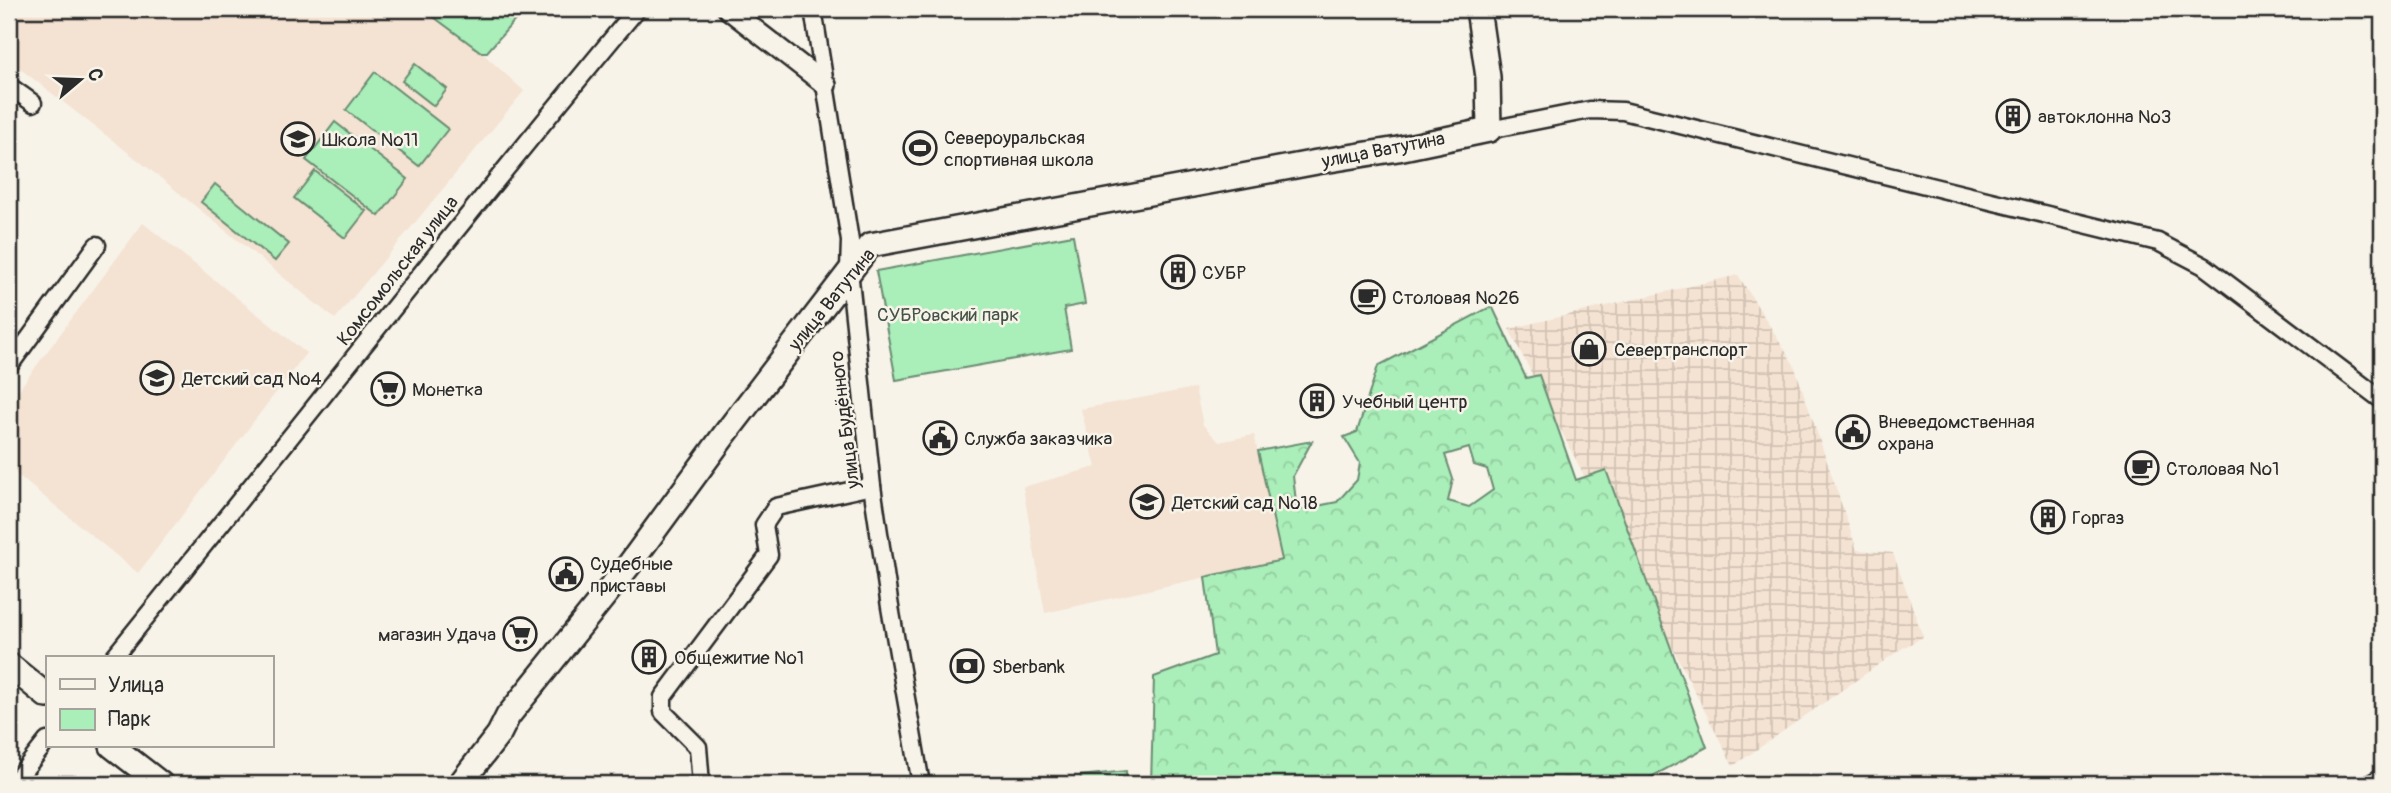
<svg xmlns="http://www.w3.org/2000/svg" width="2391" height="793" viewBox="0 0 2391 793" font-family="Pangolin,sans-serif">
	<defs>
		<pattern id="industrial-grid" width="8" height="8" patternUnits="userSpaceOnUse" patternTransform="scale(1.75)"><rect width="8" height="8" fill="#f4e2d2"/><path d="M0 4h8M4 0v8" fill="none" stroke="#d1c2b4"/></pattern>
		<pattern id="forest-crowns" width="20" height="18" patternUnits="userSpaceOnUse" patternTransform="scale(1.75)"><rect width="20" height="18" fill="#aaeeb9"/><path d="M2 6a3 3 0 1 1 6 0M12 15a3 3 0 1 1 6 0" fill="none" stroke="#92cc9f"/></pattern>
	</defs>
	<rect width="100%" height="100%" fill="#f7f3e8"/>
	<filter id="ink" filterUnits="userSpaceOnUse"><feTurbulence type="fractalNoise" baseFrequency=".0143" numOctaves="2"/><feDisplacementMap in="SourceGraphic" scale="14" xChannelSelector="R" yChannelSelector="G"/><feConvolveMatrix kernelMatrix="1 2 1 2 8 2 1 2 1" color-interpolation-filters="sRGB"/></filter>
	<g filter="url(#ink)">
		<g fill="#f4e2d2">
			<polygon points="9,9 423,9 481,52 524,91 335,319 147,167 9,60"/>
			<polygon points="143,223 306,353 138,573 9,468 9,403"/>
			<polygon points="1195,388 1203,425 1219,442 1254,435 1282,560 1045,613 1023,487 1096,467 1081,409"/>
		</g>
		<polygon fill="url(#industrial-grid)" points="1738,275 1794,365 1857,550 1893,553 1923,637 1901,649 1733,766 1509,329"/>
		<path fill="url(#forest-crowns)" stroke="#6a8c72" stroke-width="2" fill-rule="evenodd" d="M1492,306L1526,378L1539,375L1576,480L1606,470L1707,747L1638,784H1151L1154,677L1215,655L1205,577L1282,560L1258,451L1312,441L1293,476L1297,510L1337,502L1357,480L1360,463L1344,437L1357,432L1378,366ZM1469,448L1474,465L1487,469L1493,490L1469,507L1448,501L1453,479L1445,455Z"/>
		<g fill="#aaeeb9" stroke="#6a8c72" stroke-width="2">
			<polygon points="423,9 508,9 516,15 516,19 487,52 481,52"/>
			<polygon points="415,64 447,89 434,106 402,81"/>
			<polygon points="375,72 448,129 419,166 346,110"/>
			<polygon points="335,122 408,179 379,216 306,160"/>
			<polygon points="315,171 366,211 345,238 294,198"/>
			<polygon points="215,184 289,244 275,261 201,202"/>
			<polygon points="1073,235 1085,304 1064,308 1071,349 896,380 876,271"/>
			<polygon points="1126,771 1127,784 1082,784 1081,776"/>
		</g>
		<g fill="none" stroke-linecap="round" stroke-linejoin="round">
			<defs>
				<g id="minor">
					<polyline points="813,9 850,241 849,270 872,486 890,607 921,784"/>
					<polyline points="9,86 33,103"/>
					<polyline points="1489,130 1590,110 1623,111 2158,242 2204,266 2382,400"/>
					<polyline points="9,366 97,245"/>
					<path d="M113,658C288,442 459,222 637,9"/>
					<polyline points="13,784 47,741"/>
					<polyline points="701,784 698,747 663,712 663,697 769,555 764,525 776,507 872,486"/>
					<polyline points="2370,784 2382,777"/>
				</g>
				<polyline id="tertiary" points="728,9 826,85"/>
				<g id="secondary">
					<polyline points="9,665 47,696"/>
					<polyline points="112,746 161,784"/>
					<polyline points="460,784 499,734 508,716 629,565 725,434 870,245 1317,162 1398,149 1489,130 1488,77 1478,9"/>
				</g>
			</defs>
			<use href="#minor" stroke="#2b2b2b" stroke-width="21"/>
			<use href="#tertiary" stroke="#2b2b2b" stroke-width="24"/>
			<use href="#secondary" stroke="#2b2b2b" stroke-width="28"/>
			<use href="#minor" stroke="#f7f3e8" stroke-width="16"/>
			<use href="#tertiary" stroke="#f7f3e8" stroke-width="19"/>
			<use href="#secondary" stroke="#f7f3e8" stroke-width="23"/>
		</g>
	</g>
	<defs>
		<symbol id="building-ring" viewBox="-11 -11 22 22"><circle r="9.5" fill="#f7f3e8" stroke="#2b2b2b" stroke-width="1.5"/><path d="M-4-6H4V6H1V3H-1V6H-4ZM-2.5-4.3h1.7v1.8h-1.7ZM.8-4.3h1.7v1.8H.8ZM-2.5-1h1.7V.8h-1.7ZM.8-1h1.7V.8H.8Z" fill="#2b2b2b"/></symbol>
		<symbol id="school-ring" viewBox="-11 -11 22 22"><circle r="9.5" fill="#f7f3e8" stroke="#2b2b2b" stroke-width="1.5"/><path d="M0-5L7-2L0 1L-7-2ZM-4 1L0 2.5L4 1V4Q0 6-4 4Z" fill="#2b2b2b"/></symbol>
		<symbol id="stadium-ring" viewBox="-11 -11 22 22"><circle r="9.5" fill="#f7f3e8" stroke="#2b2b2b" stroke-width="1.5"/><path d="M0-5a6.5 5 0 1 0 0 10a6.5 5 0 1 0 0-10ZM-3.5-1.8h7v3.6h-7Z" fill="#2b2b2b"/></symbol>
		<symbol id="cafe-ring" viewBox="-11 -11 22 22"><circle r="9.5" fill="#f7f3e8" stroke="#2b2b2b" stroke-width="1.5"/><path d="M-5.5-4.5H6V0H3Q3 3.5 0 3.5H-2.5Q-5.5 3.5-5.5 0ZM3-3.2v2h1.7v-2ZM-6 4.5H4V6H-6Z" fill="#2b2b2b"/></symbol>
		<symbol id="shop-ring" viewBox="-11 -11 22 22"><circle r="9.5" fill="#f7f3e8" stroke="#2b2b2b" stroke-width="1.5"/><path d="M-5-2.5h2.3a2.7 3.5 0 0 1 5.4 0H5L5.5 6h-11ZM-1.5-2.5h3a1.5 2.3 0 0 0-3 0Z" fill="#2b2b2b"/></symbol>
		<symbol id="supermarket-ring" viewBox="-11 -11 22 22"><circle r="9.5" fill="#f7f3e8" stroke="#2b2b2b" stroke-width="1.5"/><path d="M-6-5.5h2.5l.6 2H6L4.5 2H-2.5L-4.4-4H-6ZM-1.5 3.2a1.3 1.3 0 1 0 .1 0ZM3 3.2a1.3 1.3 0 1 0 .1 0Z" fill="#2b2b2b"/></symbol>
		<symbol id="civic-ring" viewBox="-11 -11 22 22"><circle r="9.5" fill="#f7f3e8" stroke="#2b2b2b" stroke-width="1.5"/><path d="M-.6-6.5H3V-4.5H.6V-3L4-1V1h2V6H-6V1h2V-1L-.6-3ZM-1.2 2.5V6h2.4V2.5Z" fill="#2b2b2b"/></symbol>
		<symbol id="bank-ring" viewBox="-11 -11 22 22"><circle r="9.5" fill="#f7f3e8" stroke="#2b2b2b" stroke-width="1.5"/><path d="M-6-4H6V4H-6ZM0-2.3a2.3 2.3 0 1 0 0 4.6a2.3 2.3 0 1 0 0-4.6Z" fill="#2b2b2b"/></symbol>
	</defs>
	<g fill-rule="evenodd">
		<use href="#building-ring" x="1994" y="97" width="38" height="38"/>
		<use href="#school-ring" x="279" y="120" width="38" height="38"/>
		<use href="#stadium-ring" x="901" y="129" width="38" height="38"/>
		<use href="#building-ring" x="1159" y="253" width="38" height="38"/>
		<use href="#cafe-ring" x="1349" y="278" width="38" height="38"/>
		<use href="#shop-ring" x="1570" y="330" width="38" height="38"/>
		<use href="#school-ring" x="138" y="359" width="38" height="38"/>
		<use href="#supermarket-ring" x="369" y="370" width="38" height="38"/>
		<use href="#building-ring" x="1298" y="382" width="38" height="38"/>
		<use href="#civic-ring" x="1834" y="413" width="38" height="38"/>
		<use href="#civic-ring" x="921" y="419" width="38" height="38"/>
		<use href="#cafe-ring" x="2123" y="449" width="38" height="38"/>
		<use href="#school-ring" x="1128" y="483" width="38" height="38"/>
		<use href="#building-ring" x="2029" y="498" width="38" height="38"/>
		<use href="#civic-ring" x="547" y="555" width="38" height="38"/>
		<use href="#supermarket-ring" x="501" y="615" width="38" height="38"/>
		<use href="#building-ring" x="630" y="638" width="38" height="38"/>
		<use href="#bank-ring" x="948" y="647" width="38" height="38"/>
	</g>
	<g text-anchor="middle" stroke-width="5" stroke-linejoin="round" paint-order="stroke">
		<g font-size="19" fill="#2b2b2b" stroke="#f7f3e8" text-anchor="start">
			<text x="2038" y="123">автоклонна №3</text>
			<text x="944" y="144">Североуральская<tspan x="944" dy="22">спортивная школа</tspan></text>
			<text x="322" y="146">Школа №11</text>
			<text x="1202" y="279">СУБР</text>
			<text x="1392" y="304">Столовая №26</text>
			<text x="1614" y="356">Севертранспорт</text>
			<text x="182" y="385">Детский сад №4</text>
			<text x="412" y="396">Монетка</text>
			<text x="1342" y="408">Учебный центр</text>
			<text x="1878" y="428">Вневедомственная<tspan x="1878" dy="22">охрана</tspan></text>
			<text x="964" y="445">Служба заказчика</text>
			<text x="2166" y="475">Столовая №1</text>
			<text x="1172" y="509">Детский сад №18</text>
			<text x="2072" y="524">Горгаз</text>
			<text x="590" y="570">Судебные<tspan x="590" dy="22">приставы</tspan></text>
			<text x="496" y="641" text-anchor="end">магазин Удача</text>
			<text x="674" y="664">Общежитие №1</text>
			<text x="992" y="673">Sberbank</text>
		</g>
		<g font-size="19" fill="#2b2b2b" stroke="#f7f3e8">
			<text transform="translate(1383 149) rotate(-11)" y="7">улица Ватутина</text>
			<text transform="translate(397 270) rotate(-52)" y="7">Комсомольская улица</text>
			<text transform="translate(831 299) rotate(-51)" y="7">улица Ватутина</text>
			<text transform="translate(844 420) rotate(-97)" y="7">улица Будённого</text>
		</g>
		<g font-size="19" fill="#445247" stroke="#f7f3e8">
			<text x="948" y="321">СУБРовский парк</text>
		</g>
	</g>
	<rect width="2391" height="793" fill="none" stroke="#f7f3e8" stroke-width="35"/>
	<rect x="18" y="18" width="2356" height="758" fill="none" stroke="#2b2b2b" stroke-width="2.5" filter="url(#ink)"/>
	<rect x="46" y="656" width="228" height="91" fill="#f7f3e8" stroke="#a5a39c" stroke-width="2"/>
	<rect x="60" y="679" width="35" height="10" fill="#f7f3e8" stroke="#a5a39c" stroke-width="2"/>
	<text x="108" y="692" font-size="21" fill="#2b2b2b">Улица</text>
	<rect x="60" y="709" width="35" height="21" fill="#aaeeb9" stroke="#a5a39c" stroke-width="2"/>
	<text x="108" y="726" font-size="21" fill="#2b2b2b">Парк</text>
	<g transform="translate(80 80) rotate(71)" stroke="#f7f3e8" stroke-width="5" paint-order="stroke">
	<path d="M0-5L12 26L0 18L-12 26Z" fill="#2b2b2b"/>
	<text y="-10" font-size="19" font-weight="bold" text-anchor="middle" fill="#2b2b2b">С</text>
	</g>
</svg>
